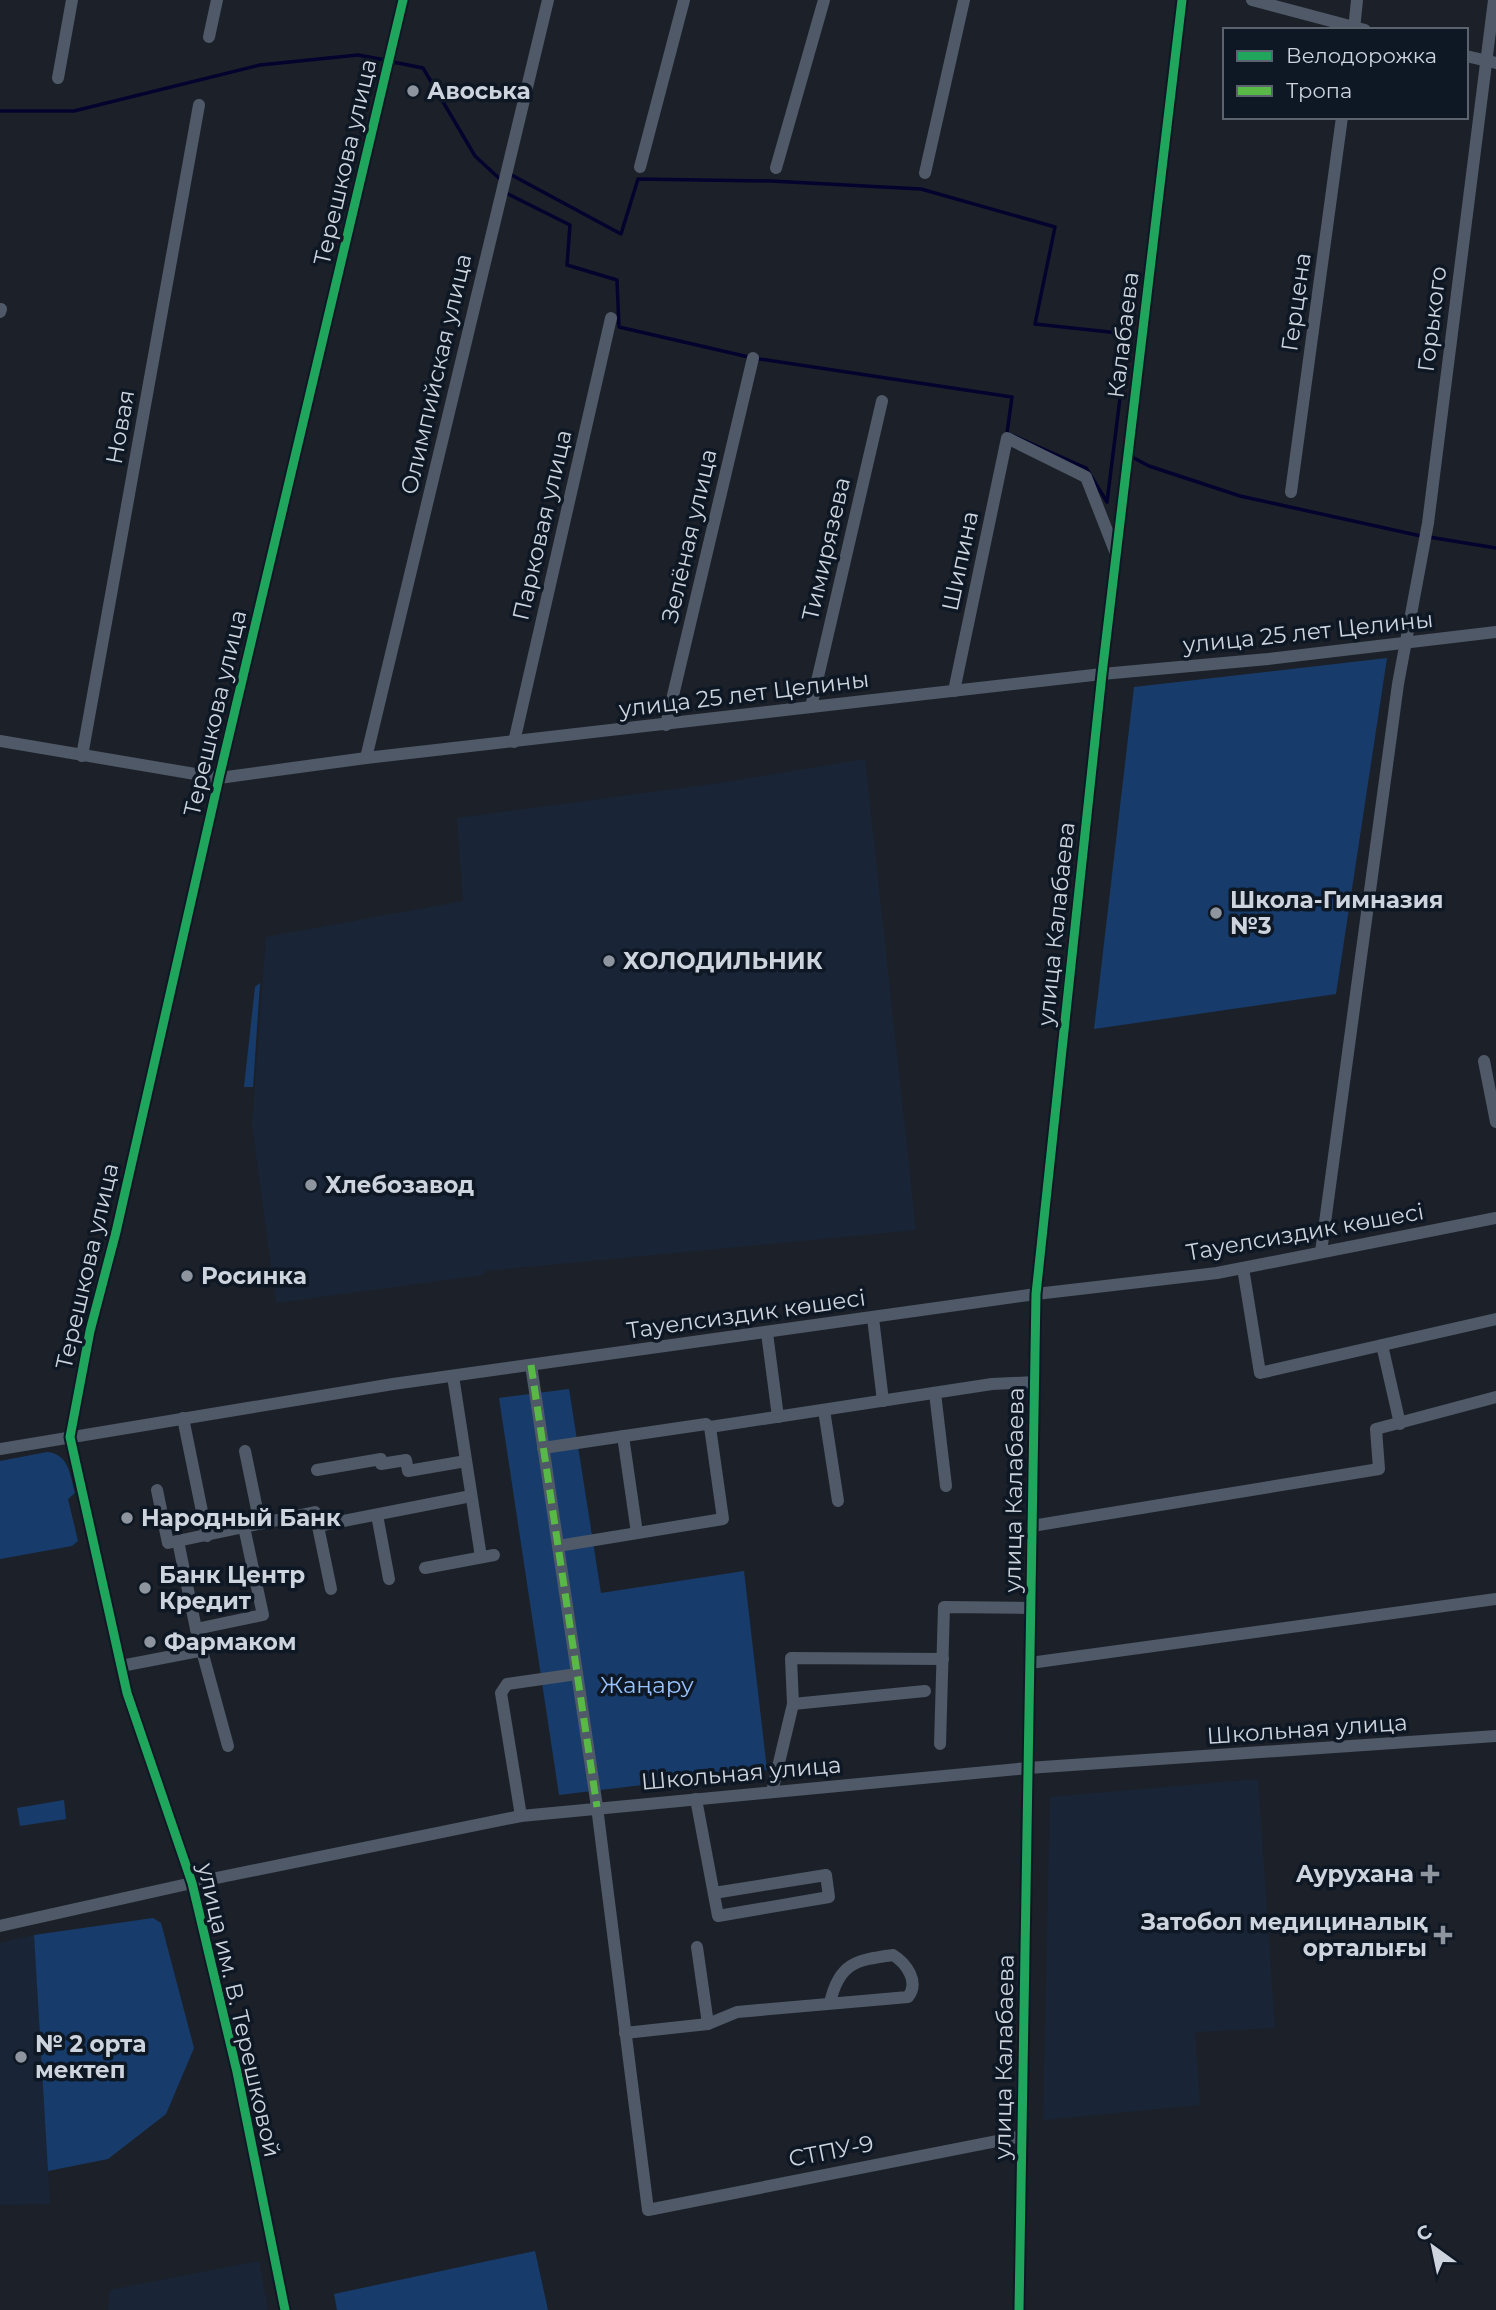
<svg xmlns="http://www.w3.org/2000/svg" width="1496" height="2310" viewBox="0 0 1496 2310" font-family="Montserrat,sans-serif">
	<rect width="100%" height="100%" fill="#1c2129"/>
	<g fill="#192536">
		<polygon points="865,759 916,1230 485,1271 483,1275 276,1303 252,1125 266,937 463,901 457,818 720,783"/>
		<polygon points="1258,1779 1275,2028 1195,2032 1200,2105 1043,2120 1050,1797"/>
		<polygon points="34,1935 50,2204 0,2205 0,1943"/>
		<polygon points="259,2261 268,2310 108,2310 110,2290"/>
	</g>
	<g fill="#173c6c">
		<polygon points="1387,658 1336,994 1094,1029 1134,687"/>
		<polygon points="260,983 253,1087 244,1087 255,987"/>
		<polygon points="569,1389 601,1593 744,1571 767,1770 559,1795 499,1398"/>
		<path d="M47,1452C69,1454 70,1475 75,1493L68,1499L78,1541L72,1546L0,1559V1461Z"/>
		<polygon points="64,1800 66,1819 20,1826 17,1808"/>
		<polygon points="153,1918 161,1923 194,2048 166,2114 108,2159 48,2171 34,1935"/>
		<polygon points="535,2251 548,2310 337,2310 334,2294"/>
	</g>
	<g fill="none" stroke-linecap="round" stroke-linejoin="round">
		<g stroke="#03032e" stroke-width="3.5">
			<polyline points="393,62 423,68 475,156 502,181"/>
			<polyline points="0,111 74,111 260,65 358,55 385,60"/>
			<polygon points="508,173 621,234 638,179 771,181 921,189 1055,227 1035,324 1128,334 1107,502 1086,468 1007,433 1012,397 753,358 619,327 617,280 567,265 570,225 506,193"/>
			<polyline points="1132,457 1149,466 1240,496 1421,536"/>
			<polyline points="1429,537 1496,548"/>
		</g>
		<g stroke="#4f5967" stroke-width="12">
			<polyline points="1252,0 1365,30"/>
			<polyline points="1354,30 1357,0"/>
			<polyline points="209,37 217,0"/>
			<polyline points="1466,56 1496,63"/>
			<polyline points="58,78 72,0"/>
			<polyline points="640,167 684,0"/>
			<polyline points="776,168 824,0"/>
			<polyline points="925,173 964,0"/>
			<polyline points="0,312 1,309"/>
			<polyline points="1291,492 1342,117"/>
			<polyline points="954,691 1007,438 1086,477 1115,551"/>
			<polyline points="811,707 882,401"/>
			<polyline points="666,725 753,358"/>
			<polyline points="0,741 219,778 366,758 811,707 1102,674 1268,659 1496,632"/>
			<polyline points="514,742 611,318"/>
			<polyline points="82,756 199,105"/>
			<polyline points="366,758 548,0"/>
			<polyline points="1484,1061 1496,1122"/>
			<polyline points="1321,1252 1398,684 1428,523 1494,0"/>
			<polyline points="1243,1268 1260,1373 1496,1319"/>
			<polyline points="873,1318 883,1401"/>
			<polyline points="767,1333 778,1417"/>
			<polyline points="1382,1345 1400,1424"/>
			<polyline points="531,1365 597,1807 648,2210 1022,2136"/>
			<polyline points="453,1376 481,1557"/>
			<polyline points="935,1393 946,1486"/>
			<polyline points="824,1410 838,1501"/>
			<polyline points="183,1418 207,1536"/>
			<polyline points="623,1436 637,1533"/>
			<polyline points="543,1448 706,1424 710,1427 992,1384 1035,1382"/>
			<polyline points="0,1449 393,1384 1036,1294 1217,1273 1496,1218"/>
			<polyline points="245,1451 260,1524"/>
			<polyline points="317,1470 381,1459 381,1464 406,1460 408,1471 466,1461"/>
			<polyline points="157,1490 168,1543 315,1512 331,1589"/>
			<polyline points="377,1515 389,1579"/>
			<polyline points="318,1526 471,1496"/>
			<polyline points="1032,1526 1379,1469 1376,1429 1496,1397"/>
			<polyline points="178,1541 196,1629 228,1746"/>
			<polyline points="558,1546 723,1519 710,1427"/>
			<polyline points="425,1568 494,1555"/>
			<polyline points="196,1629 263,1615 244,1527"/>
			<polyline points="1030,1663 1496,1599"/>
			<polyline points="121,1666 204,1650"/>
			<polyline points="793,1704 925,1691"/>
			<polyline points="940,1744 944,1607 1031,1608"/>
			<polyline points="772,1792 793,1704 791,1658 943,1659"/>
			<polyline points="696,1799 718,1916 829,1897 826,1875 714,1893"/>
			<polyline points="521,1816 501,1693 507,1684 577,1674"/>
			<polyline points="0,1926 192,1883 521,1816 1028,1768 1496,1736"/>
			<polyline points="697,1947 708,2024"/>
			<path d="M625,2033L708,2024L737,2012L908,1997C920,1982 906,1963 893,1955C857,1960 839,1962 830,2003"/>
			<polyline points="285,2310 237,2072 192,1883 127,1693 70,1437 90,1331 116,1232 219,778 403,0"/>
			<polyline points="1019,2310 1036,1294 1102,674 1182,0"/>
		</g>
		<polyline stroke="#58b947" stroke-width="7" stroke-dasharray="14 7" stroke-linecap="butt" points="531,1365 597,1807"/>
		<defs>
			<g id="cycleway">
				<polyline points="285,2310 237,2072 192,1883 127,1693 70,1437 90,1331 116,1232 219,778 403,0"/>
				<polyline points="1019,2310 1036,1294 1102,674 1182,0"/>
			</g>
		</defs>
		<use href="#cycleway" stroke="#0e1724" stroke-width="13"/>
		<use href="#cycleway" stroke="#20a55d" stroke-width="9"/>
	</g>
	<g fill="#8f959e" stroke="#0e1724" stroke-width="2.5">
		<circle cx="413" cy="91" r="7"/>
		<circle cx="1216" cy="913" r="7"/>
		<circle cx="609" cy="961" r="7"/>
		<circle cx="311" cy="1185" r="7"/>
		<circle cx="187" cy="1276" r="7"/>
		<circle cx="127" cy="1518" r="7"/>
		<circle cx="145" cy="1588" r="7"/>
		<circle cx="150" cy="1642" r="7"/>
		<path d="M1426.5 1863.5h7v7h7v7h-7v7h-7v-7h-7v-7h7z"/>
		<path d="M1439.5 1924.5h7v7h7v7h-7v7h-7v-7h-7v-7h7z"/>
		<circle cx="21" cy="2057" r="7"/>
	</g>
	<g text-anchor="middle" stroke-width="7" stroke-linejoin="round" paint-order="stroke">
		<g font-size="23" font-weight="bold" fill="#cdd4dd" stroke="#0e1724" text-anchor="start">
			<text x="427" y="99">Авоська</text>
			<text x="1230" y="908">Школа-Гимназия<tspan x="1230" dy="26">№3</tspan></text>
			<text x="623" y="969">ХОЛОДИЛЬНИК</text>
			<text x="325" y="1193">Хлебозавод</text>
			<text x="201" y="1284">Росинка</text>
			<text x="141" y="1526">Народный Банк</text>
			<text x="159" y="1583">Банк Центр<tspan x="159" dy="26">Кредит</tspan></text>
			<text x="164" y="1650">Фармаком</text>
			<text x="1414" y="1882" text-anchor="end">Аурухана</text>
			<text x="1427" y="1930" text-anchor="end">Затобол медициналық<tspan x="1427" dy="26">орталығы</tspan></text>
			<text x="35" y="2052">№ 2 орта<tspan x="35" dy="26">мектеп</tspan></text>
		</g>
		<g font-size="23" fill="#cdd4dd" stroke="#0e1724">
			<text transform="translate(345 162) rotate(-77)" y="8">Терешкова улица</text>
			<text transform="translate(1296 302) rotate(-82)" y="8">Герцена</text>
			<text transform="translate(1432 319) rotate(-83)" y="8">Горького</text>
			<text transform="translate(1123 335) rotate(-83)" y="8">Калабаева</text>
			<text transform="translate(436 374) rotate(-77)" y="8">Олимпийская улица</text>
			<text transform="translate(120 427) rotate(-80)" y="8">Новая</text>
			<text transform="translate(542 525) rotate(-77)" y="8">Парковая улица</text>
			<text transform="translate(689 536) rotate(-77)" y="8">Зелёная улица</text>
			<text transform="translate(826 549) rotate(-77)" y="8">Тимирязева</text>
			<text transform="translate(960 561) rotate(-78)" y="8">Шипина</text>
			<text transform="translate(1308 632) rotate(-6)" y="8">улица 25 лет Целины</text>
			<text transform="translate(744 694) rotate(-7)" y="8">улица 25 лет Целины</text>
			<text transform="translate(215 713) rotate(-77)" y="8">Терешкова улица</text>
			<text transform="translate(1056 924) rotate(-84)" y="8">улица Калабаева</text>
			<text transform="translate(1305 1232) rotate(-10)" y="8">Тауелсиздик көшесі</text>
			<text transform="translate(87 1266) rotate(-77)" y="8">Терешкова улица</text>
			<text transform="translate(746 1314) rotate(-8)" y="8">Тауелсиздик көшесі</text>
			<text transform="translate(1014 1490) rotate(-89)" y="8">улица Калабаева</text>
			<text transform="translate(1307 1729) rotate(-4)" y="8">Школьная улица</text>
			<text transform="translate(741 1773) rotate(-5)" y="8">Школьная улица</text>
			<text transform="translate(239 2010) rotate(77)" y="8">улица им. В. Терешковой</text>
			<text transform="translate(1004 2057) rotate(-89)" y="8">улица Калабаева</text>
			<text transform="translate(831 2151) rotate(-11)" y="8">СТПУ-9</text>
		</g>
		<g font-size="23" fill="#98c3fd" stroke="#0e1724">
			<text x="647" y="1693">Жаңару</text>
		</g>
	</g>
	<rect x="1223" y="28" width="245" height="91" fill="#0e1724" stroke="#5a636e" stroke-width="2"/>
	<rect x="1237" y="51" width="35" height="10" fill="#20a55d" stroke="#5a636e" stroke-width="2"/>
	<text x="1286" y="63" font-size="21" fill="#cdd4dd">Велодорожка</text>
	<rect x="1237" y="86" width="35" height="10" fill="#58b947" stroke="#5a636e" stroke-width="2"/>
	<text x="1286" y="98" font-size="21" fill="#cdd4dd">Тропа</text>
	<g transform="translate(1433 2247) rotate(327)" stroke="#0e1724" stroke-width="5" paint-order="stroke">
	<path d="M0-5L12 26L0 18L-12 26Z" fill="#cdd4dd"/>
	<text y="-10" font-size="19" font-weight="bold" text-anchor="middle" fill="#cdd4dd">С</text>
	</g>
</svg>
